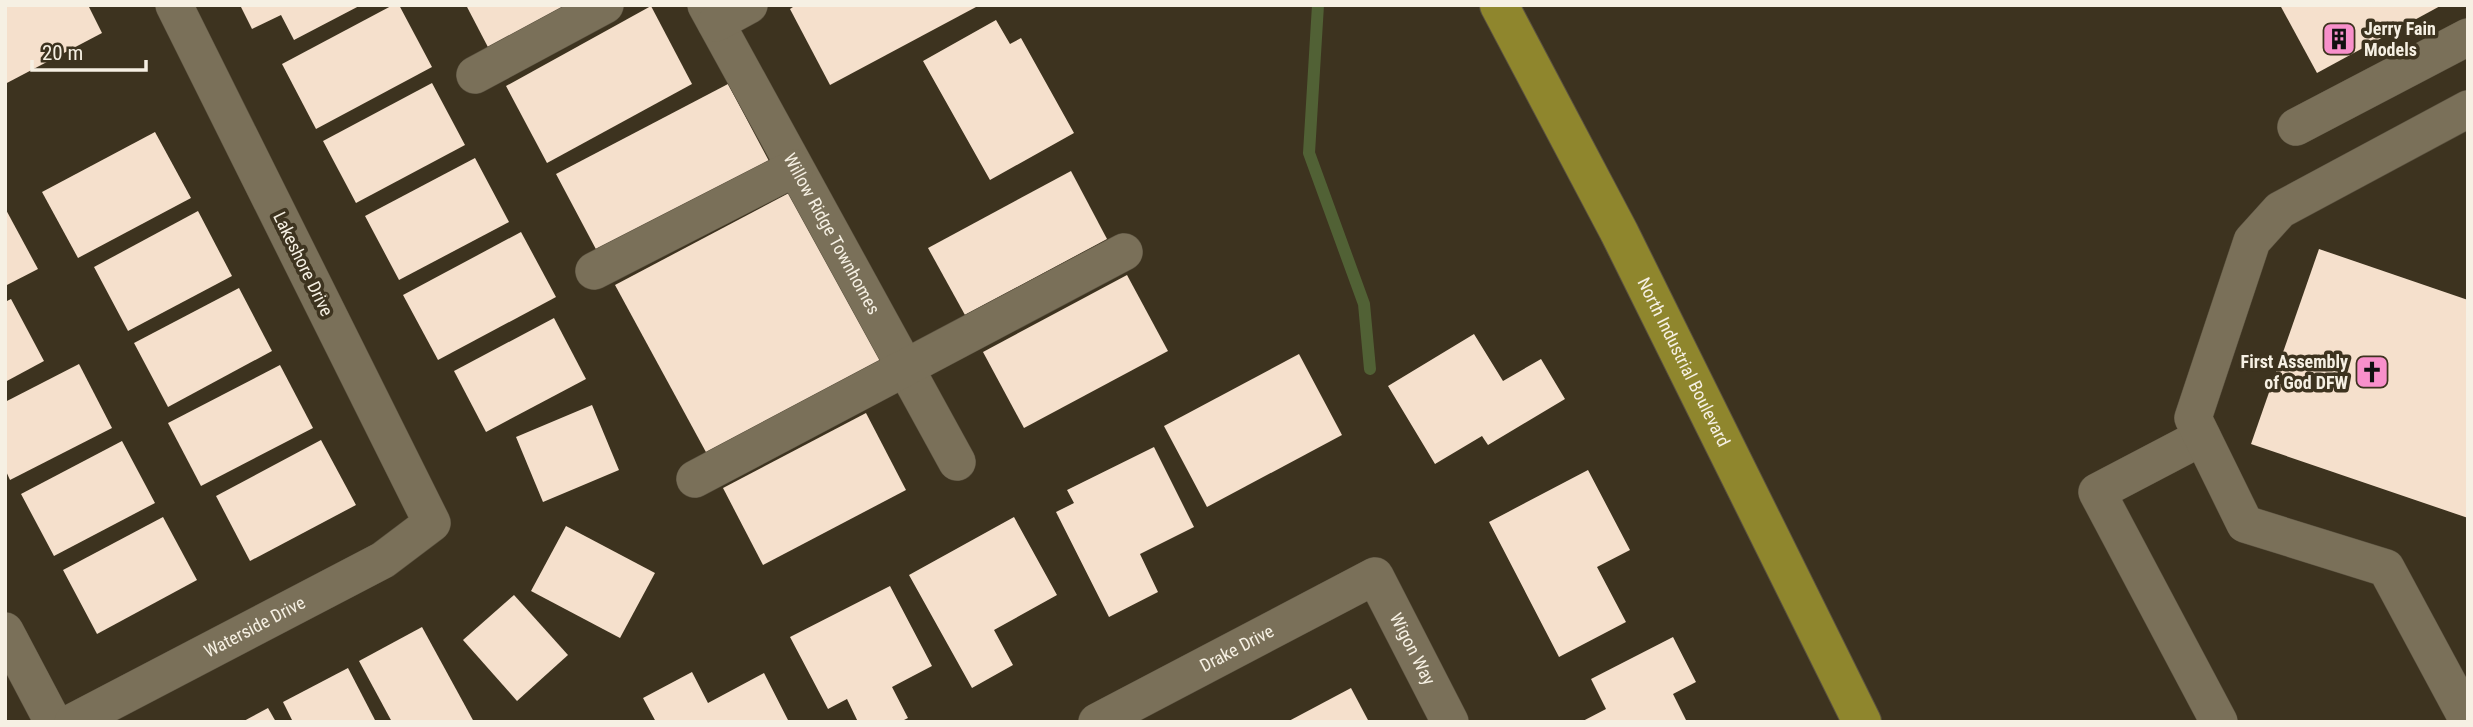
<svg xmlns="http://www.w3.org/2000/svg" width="2473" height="727" viewBox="0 0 2473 727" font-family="'Roboto Condensed',sans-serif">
	<rect width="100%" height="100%" fill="#3d331f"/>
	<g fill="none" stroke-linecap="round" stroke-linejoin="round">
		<polyline stroke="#516135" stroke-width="12" points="1318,5 1309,153 1364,304 1370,369"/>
	</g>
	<g fill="#f5e0cc">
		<polygon points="5,5 88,5 102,33 5,84"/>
		<polygon points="240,5 361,5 294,40 281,15 252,29"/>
		<polygon points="393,5 399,5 432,67 316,129 282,64"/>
		<polygon points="466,5 576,5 490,51"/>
		<polygon points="796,5 975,5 976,7 830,85 790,9"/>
		<polygon points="2280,5 2442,5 2317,73"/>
		<polygon points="651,6 692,84 547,163 506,86"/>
		<polygon points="996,20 1010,44 1021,38 1074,133 990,180 923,61"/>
		<polygon points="432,83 465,145 356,203 323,141"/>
		<polygon points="728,84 770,163 598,253 556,174"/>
		<polygon points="155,132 191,198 78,258 42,192"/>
		<polygon points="475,158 509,222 399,280 365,216"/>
		<polygon points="1071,171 1107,239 965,315 928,248"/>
		<polygon points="789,193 882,362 707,454 615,285"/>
		<polygon points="5,208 38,269 5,286"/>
		<polygon points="198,211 232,276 128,331 94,267"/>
		<polygon points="521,232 556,297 438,360 403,295"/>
		<polygon points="2319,249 2468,300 2468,518 2251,444"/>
		<polygon points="1127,275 1168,351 1024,428 983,352"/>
		<polygon points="239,288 272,351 168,407 134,343"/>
		<polygon points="11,299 44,361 5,382 5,302"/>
		<polygon points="554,318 586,379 486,432 454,371"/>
		<polygon points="1474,334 1503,381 1541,359 1565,399 1488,445 1482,436 1435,464 1388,386"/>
		<polygon points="1299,354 1342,435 1207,507 1164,426"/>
		<polygon points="79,364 112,428 10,480 5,469 5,402"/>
		<polygon points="280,365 313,428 201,486 168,423"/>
		<polygon points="592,405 619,470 543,502 516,437"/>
		<polygon points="866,413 906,490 763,565 723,488"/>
		<polygon points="321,440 356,505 250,561 216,496"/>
		<polygon points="122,441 155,503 54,556 21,494"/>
		<polygon points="1154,447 1194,527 1140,554 1158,592 1109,617 1056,512 1074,503 1067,490"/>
		<polygon points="1588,470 1630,550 1597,567 1626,622 1559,657 1489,522"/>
		<polygon points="163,517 197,580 97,634 63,570"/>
		<polygon points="1014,517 1057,595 994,630 1013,665 972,688 909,575"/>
		<polygon points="566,526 655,573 620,638 531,591"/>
		<polygon points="890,586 932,666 892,687 908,718 900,722 858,722 847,699 828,709 790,637"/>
		<polygon points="514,595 568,655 517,701 463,640"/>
		<polygon points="422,627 474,722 392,722 359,661"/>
		<polygon points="1673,637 1696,682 1673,694 1687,722 1581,722 1606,709 1591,679"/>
		<polygon points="348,668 376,722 293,722 283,702"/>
		<polygon points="692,672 708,703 764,673 789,722 656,722 643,698"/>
		<polygon points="1351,688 1369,722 1287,722"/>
		<polygon points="268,708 276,722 242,722"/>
	</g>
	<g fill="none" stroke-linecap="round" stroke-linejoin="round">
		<defs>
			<g id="minor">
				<path id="s1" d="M706,5L957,462"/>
				<polyline points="716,23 749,5"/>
				<polyline points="475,75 605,5"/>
				<polyline points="2296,127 2468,37"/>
				<polyline points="594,271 795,168"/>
				<polyline points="2202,437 2097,492 2219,722"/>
				<polyline points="695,479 1124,252"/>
				<polyline points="5,631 53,722"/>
				<polyline points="2463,711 2386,568 2245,524 2193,418 2252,241 2280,210 2468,109"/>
				<path id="s2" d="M73,722L383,560L432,523L174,5"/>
				<path id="s3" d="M1097,722L1375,576L1450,722"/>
			</g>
			<g id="major">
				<path id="s4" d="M1499,5L1619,232L1862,722"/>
			</g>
		</defs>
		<use href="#minor" stroke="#5b5240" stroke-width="38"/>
		<use href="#major" stroke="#5b5240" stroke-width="40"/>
		<use href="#minor" stroke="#7a7059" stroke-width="37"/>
		<use href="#major" stroke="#8f862d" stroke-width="38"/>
	</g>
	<defs>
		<symbol id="building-square" viewBox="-11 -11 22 22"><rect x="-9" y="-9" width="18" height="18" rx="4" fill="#f890cb" stroke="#3d331f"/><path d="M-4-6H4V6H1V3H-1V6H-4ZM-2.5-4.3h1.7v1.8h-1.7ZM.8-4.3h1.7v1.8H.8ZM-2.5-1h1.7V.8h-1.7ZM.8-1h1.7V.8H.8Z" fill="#111"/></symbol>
		<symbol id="church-square" viewBox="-11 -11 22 22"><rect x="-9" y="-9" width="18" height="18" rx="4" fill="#f890cb" stroke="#3d331f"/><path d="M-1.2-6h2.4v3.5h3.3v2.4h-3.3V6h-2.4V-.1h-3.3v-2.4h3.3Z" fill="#111"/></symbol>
	</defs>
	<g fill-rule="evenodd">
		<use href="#building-square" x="2320" y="20" width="38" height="38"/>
		<use href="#church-square" x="2353" y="353" width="38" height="38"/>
	</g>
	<g text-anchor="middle" stroke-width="7" stroke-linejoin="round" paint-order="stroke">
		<g font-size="18" font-weight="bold" fill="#f6f0e3" stroke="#3d331f" text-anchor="start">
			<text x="2364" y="35">Jerry Fain<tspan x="2364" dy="21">Models</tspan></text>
			<text x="2348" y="368" text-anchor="end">First Assembly<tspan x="2348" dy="21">of God DFW</tspan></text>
		</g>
		<g font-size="18" fill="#f6f0e3" stroke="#3d331f">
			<text dy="6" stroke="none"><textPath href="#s1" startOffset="261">Willow Ridge Townhomes</textPath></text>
			<text transform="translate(303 264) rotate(64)" y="6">Lakeshore Drive</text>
			<text dy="6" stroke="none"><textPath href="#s4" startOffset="402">North Industrial Boulevard</textPath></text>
			<text dy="6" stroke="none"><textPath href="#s2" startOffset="205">Waterside Drive</textPath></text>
			<text dy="6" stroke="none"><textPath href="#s3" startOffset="158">Drake Drive</textPath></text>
			<text dy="6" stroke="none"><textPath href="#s3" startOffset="396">Wigon Way</textPath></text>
		</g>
	</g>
	<rect width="2473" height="727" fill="none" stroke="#f6f0e3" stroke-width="14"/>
	<path d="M32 60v10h114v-10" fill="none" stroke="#f6f0e3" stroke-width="3.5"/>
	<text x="42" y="60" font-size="21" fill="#f6f0e3" stroke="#3d331f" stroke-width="5" paint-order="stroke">20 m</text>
</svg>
